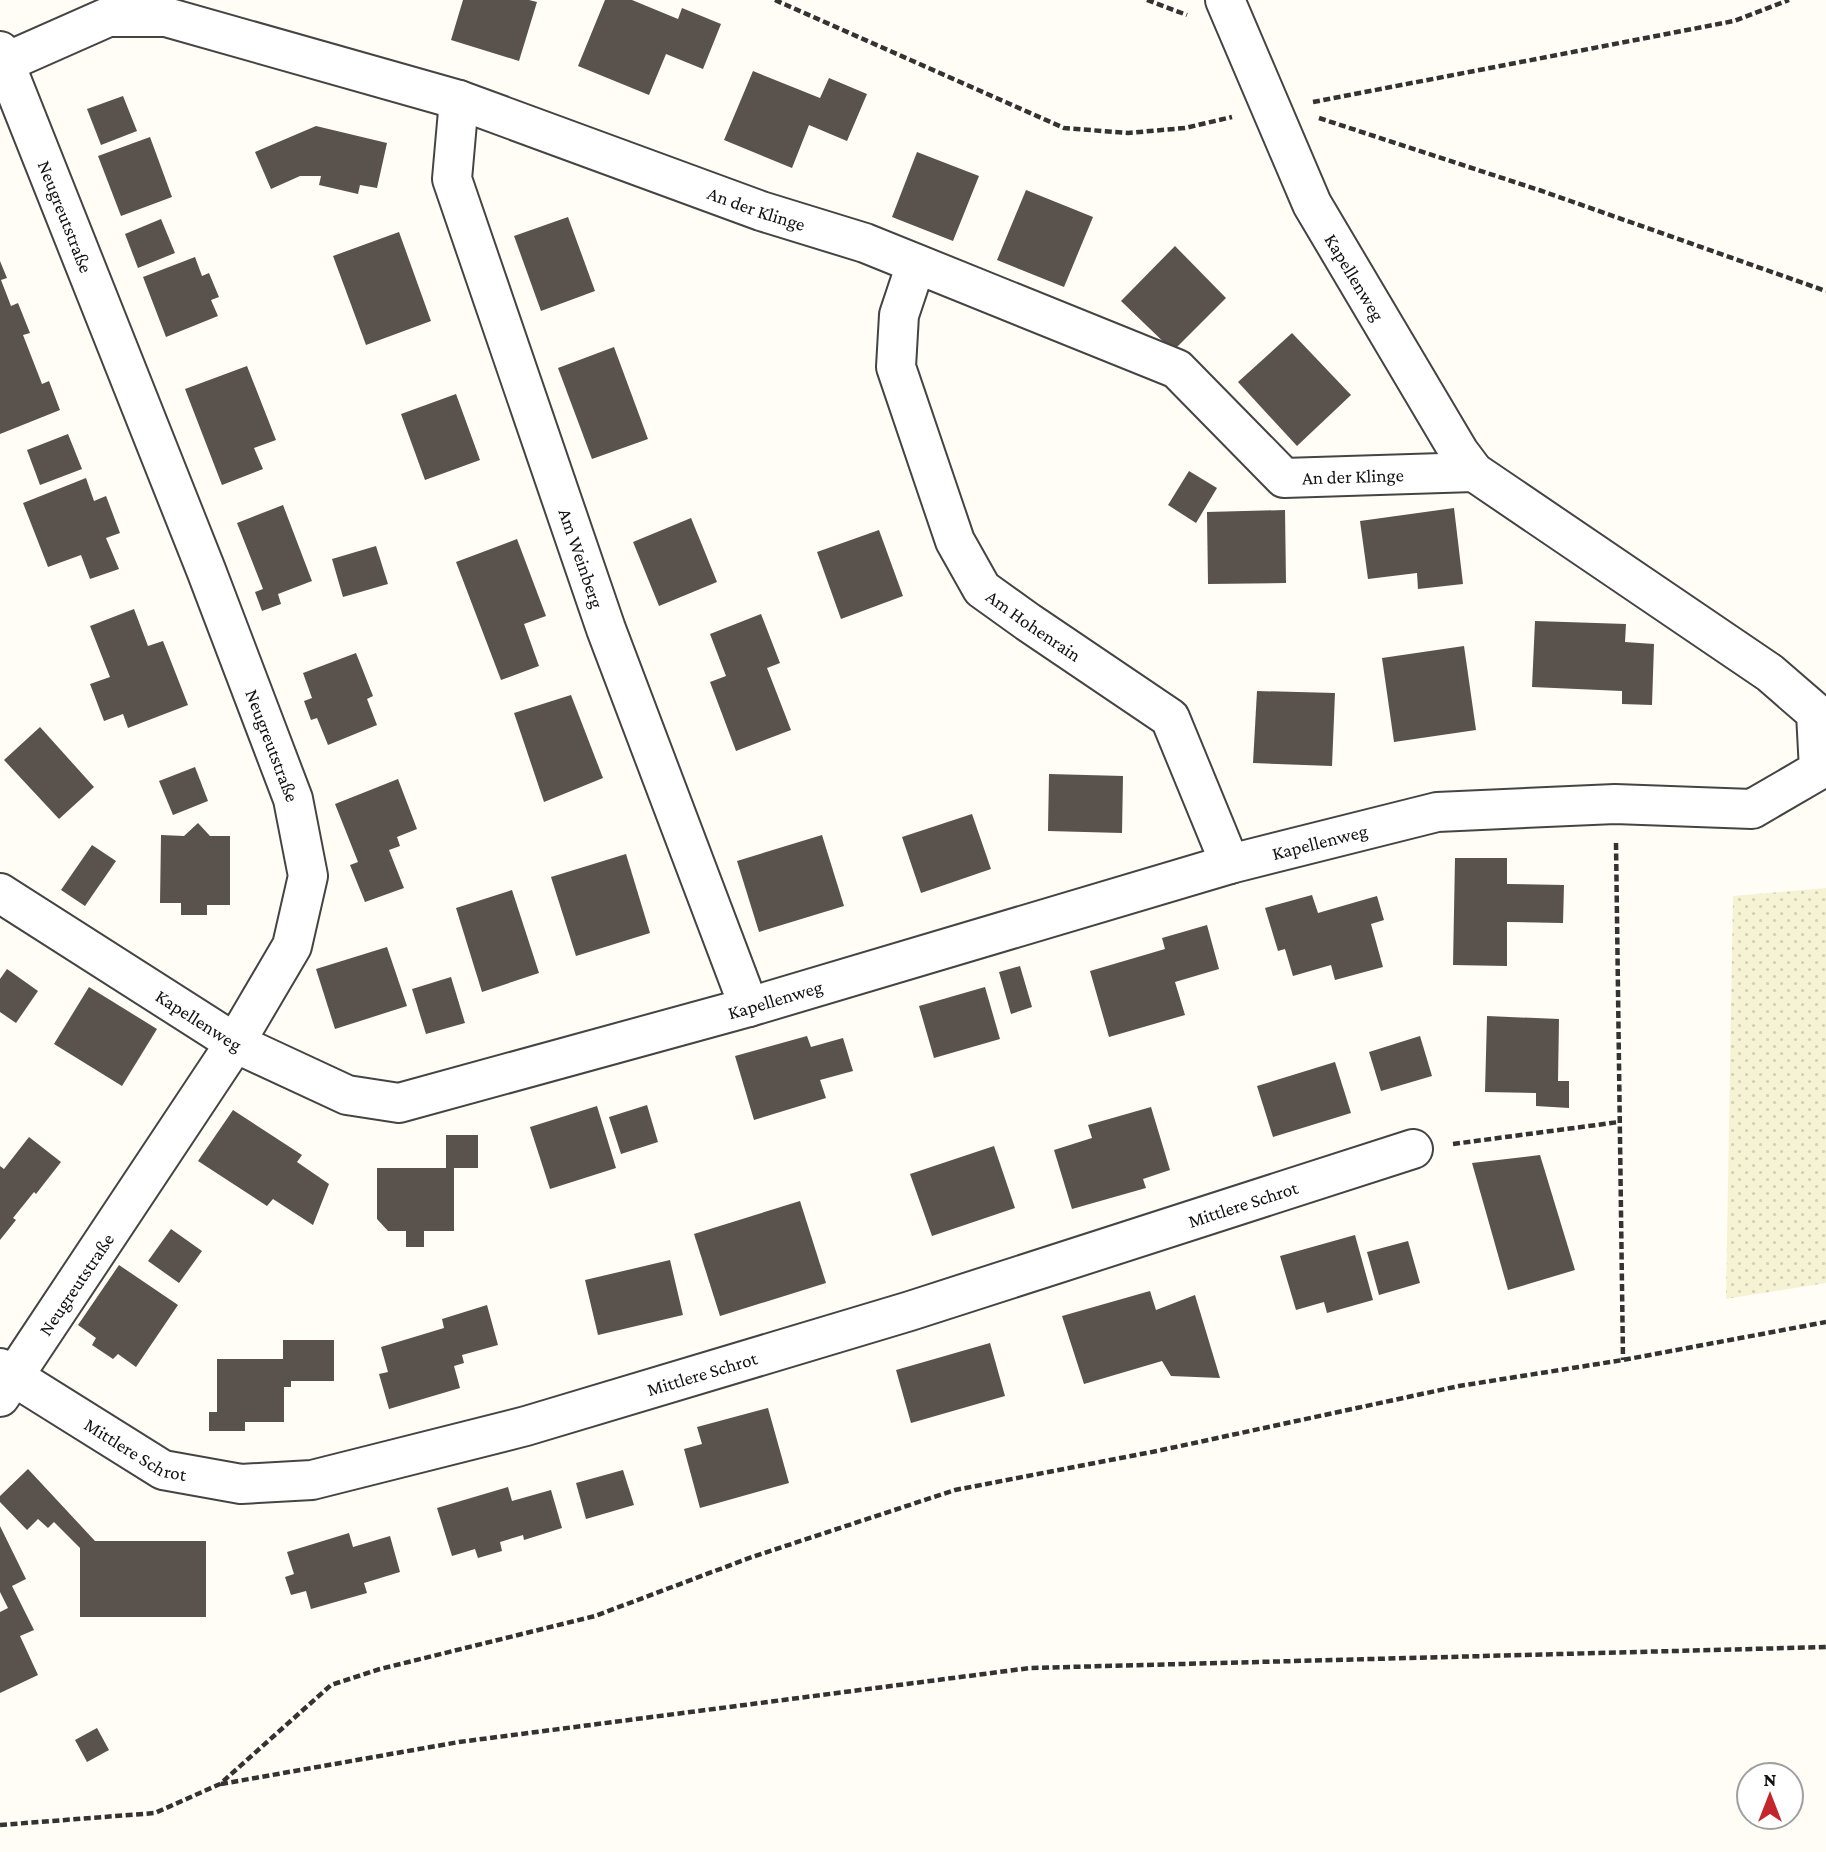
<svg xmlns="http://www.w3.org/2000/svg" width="1826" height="1852" viewBox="0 0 1826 1852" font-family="'Crimson Pro',serif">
	<defs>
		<pattern id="farmland-dots" width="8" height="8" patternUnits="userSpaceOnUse" patternTransform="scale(1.75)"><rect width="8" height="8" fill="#f6f3d4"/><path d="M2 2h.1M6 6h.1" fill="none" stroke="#d2cfb5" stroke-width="1.8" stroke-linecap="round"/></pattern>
	</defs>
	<rect width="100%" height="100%" fill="#fffdf5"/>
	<polygon fill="url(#farmland-dots)" points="1826,888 1826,1283 1726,1299 1733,896"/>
	<g fill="#5a524d">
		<polygon points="463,0 529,0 537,2 519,61 451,40"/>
		<polygon points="605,0 632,0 678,19 682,8 721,24 703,69 666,54 649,95 578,66"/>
		<polygon points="753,71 820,98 829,78 867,94 847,141 809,125 792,168 724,140"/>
		<polygon points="123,96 137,131 101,145 87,109"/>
		<polygon points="316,126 387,143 377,188 360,185 358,194 319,185 321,176 300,176 271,189 255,152"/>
		<polygon points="150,137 172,197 121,216 98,156"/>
		<polygon points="917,152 979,176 953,241 892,217"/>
		<polygon points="1026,190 1093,217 1064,287 997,260"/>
		<polygon points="568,217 595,291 541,311 514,236"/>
		<polygon points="161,219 175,253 138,268 125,234"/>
		<polygon points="399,232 431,321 366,345 333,256"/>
		<polygon points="1175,246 1226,298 1173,351 1121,301"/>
		<polygon points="195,257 202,276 209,273 219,297 211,300 218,316 166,337 143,277"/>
		<polygon points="0,261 7,278 1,280 11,306 18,303 30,333 23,335 42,384 49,381 60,410 0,434"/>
		<polygon points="1292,333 1351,395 1297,446 1238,382"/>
		<polygon points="614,347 648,439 592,459 558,368"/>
		<polygon points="247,366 276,440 254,448 263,469 222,485 185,389"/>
		<polygon points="456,394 480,460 425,480 401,414"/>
		<polygon points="68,434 82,469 40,485 27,450"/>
		<polygon points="1189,471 1217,488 1196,523 1168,505"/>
		<polygon points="86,478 94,501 106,496 120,533 106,538 119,569 90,579 81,555 48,567 23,503"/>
		<polygon points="283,505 312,581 278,594 281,604 262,611 255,592 263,589 237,523"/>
		<polygon points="1454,508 1463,584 1418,589 1417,573 1368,579 1360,521"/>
		<polygon points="1285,510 1286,583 1208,584 1207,512"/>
		<polygon points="691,518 717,582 659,606 633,542"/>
		<polygon points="879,530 903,596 841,619 817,552"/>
		<polygon points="517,539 546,616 524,624 539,666 501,680 456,562"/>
		<polygon points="376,546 388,584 343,597 332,559"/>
		<polygon points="134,609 148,646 163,641 188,705 128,728 123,714 104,721 90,684 110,677 90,626"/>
		<polygon points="761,614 780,663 767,668 791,730 736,751 710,682 726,676 710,634"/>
		<polygon points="1535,621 1626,624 1625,642 1654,644 1652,705 1622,704 1622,691 1532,687"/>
		<polygon points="1464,646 1476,730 1394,742 1382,658"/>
		<polygon points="356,653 373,696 367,699 377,725 328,745 317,718 311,720 304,701 312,698 303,673"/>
		<polygon points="1257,691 1335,693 1332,766 1253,763"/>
		<polygon points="571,695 603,778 544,802 514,713"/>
		<polygon points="40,727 94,787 59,819 4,760"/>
		<polygon points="195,767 208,801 173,815 159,781"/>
		<polygon points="1049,774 1123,776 1122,833 1048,831"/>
		<polygon points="398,779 417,829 397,837 400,846 389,850 404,888 365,902 350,865 358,862 335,804"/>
		<polygon points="972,814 991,869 921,893 902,837"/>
		<polygon points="198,823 210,836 230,836 230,905 207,905 207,915 181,915 181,903 160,903 161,835 184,836"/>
		<polygon points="822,835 844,906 759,932 737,861"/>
		<polygon points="92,845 116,861 85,906 61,890"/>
		<polygon points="626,854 650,933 576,956 551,877"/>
		<polygon points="1455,858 1507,858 1507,884 1564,885 1563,923 1507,922 1507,966 1453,965"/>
		<polygon points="512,890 539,973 482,992 456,908"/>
		<polygon points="1312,895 1318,913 1377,896 1384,920 1371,924 1383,967 1335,980 1331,965 1293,976 1285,949 1278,951 1265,908"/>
		<polygon points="1207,925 1219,969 1175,982 1185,1015 1109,1037 1090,971 1165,949 1162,938"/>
		<polygon points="387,947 407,1006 335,1029 316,969"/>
		<polygon points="1020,966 1032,1007 1011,1014 999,972"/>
		<polygon points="7,969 38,991 16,1023 0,1012 0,979"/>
		<polygon points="451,977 465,1023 426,1034 412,989"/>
		<polygon points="89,987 157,1029 122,1086 54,1044"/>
		<polygon points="985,987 1000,1039 934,1058 919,1006"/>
		<polygon points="1487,1016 1559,1019 1558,1081 1569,1081 1569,1108 1536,1106 1536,1093 1485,1092"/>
		<polygon points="807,1036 811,1047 843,1038 853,1071 820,1080 826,1098 754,1120 735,1056"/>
		<polygon points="1420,1036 1432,1076 1381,1091 1369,1052"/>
		<polygon points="1335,1062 1351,1113 1273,1137 1257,1086"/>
		<polygon points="647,1105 658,1142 621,1154 609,1117"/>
		<polygon points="597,1106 616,1168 550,1189 530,1127"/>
		<polygon points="1151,1107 1170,1170 1143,1179 1146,1188 1072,1209 1054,1150 1092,1138 1088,1125"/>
		<polygon points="233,1110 302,1155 297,1162 329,1184 313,1225 273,1199 267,1206 198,1161"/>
		<polygon points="446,1135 478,1135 478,1168 454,1168 454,1231 424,1231 424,1247 406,1247 406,1231 388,1231 377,1219 377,1168 446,1168"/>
		<polygon points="29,1137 61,1162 36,1194 34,1192 13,1218 16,1220 0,1240 0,1166 4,1169"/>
		<polygon points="994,1146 1015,1208 932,1236 910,1174"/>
		<polygon points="1540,1155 1575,1270 1508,1290 1472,1163"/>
		<polygon points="800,1201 826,1283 720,1316 694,1234"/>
		<polygon points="171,1229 202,1251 179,1283 148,1261"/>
		<polygon points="1355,1235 1373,1300 1327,1313 1324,1302 1296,1310 1280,1256"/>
		<polygon points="1408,1241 1420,1283 1379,1295 1367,1252"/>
		<polygon points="670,1260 683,1315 598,1335 585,1280"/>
		<polygon points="119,1265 178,1305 136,1367 118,1354 113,1359 92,1345 96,1338 78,1325"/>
		<polygon points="1150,1291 1156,1310 1195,1295 1220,1378 1171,1376 1162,1361 1084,1384 1062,1316"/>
		<polygon points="487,1305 498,1345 462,1355 464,1363 454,1366 460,1388 389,1409 379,1374 388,1372 381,1347 444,1328 442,1319"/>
		<polygon points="283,1340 334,1340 334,1381 291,1381 291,1387 284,1387 284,1422 245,1422 245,1431 209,1431 209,1412 217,1412 217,1359 283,1359"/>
		<polygon points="990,1343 1005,1396 911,1423 896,1370"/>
		<polygon points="768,1408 789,1483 700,1508 684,1449 702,1444 697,1427"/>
		<polygon points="28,1469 95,1541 206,1541 206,1617 80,1617 80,1548 54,1522 48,1528 38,1519 27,1530 0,1502 0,1496"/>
		<polygon points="623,1470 634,1505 586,1519 576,1483"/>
		<polygon points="508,1487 512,1501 551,1490 562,1528 524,1540 523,1535 500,1542 502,1551 478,1558 475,1549 452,1556 437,1508"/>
		<polygon points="0,1526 26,1579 12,1586 34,1630 20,1636 38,1675 0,1693 0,1612 8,1608 0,1592"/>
		<polygon points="349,1533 353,1547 390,1536 400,1572 364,1583 367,1593 311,1609 306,1591 291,1595 285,1577 294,1574 287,1552"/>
		<polygon points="97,1728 109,1750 87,1762 75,1740"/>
	</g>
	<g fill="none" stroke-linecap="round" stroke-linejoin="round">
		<defs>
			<g id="minor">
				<path id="s1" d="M0,51L206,570L293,799L308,876L292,946L235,1043L0,1397"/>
				<path id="s2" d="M4,63L108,17H166L459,100L761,211L865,243L1177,369L1284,478L1474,472"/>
				<path id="s3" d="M459,100L452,179L606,629L749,1007"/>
				<path id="s4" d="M916,264L899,315L896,367L955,541L982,589L1028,622L1170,718L1230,864"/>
				<path id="s5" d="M0,893L235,1043L347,1095L399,1103L749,1007L1230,864L1437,812L1615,804L1752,809L1819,770L1816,713L1770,673L1474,472L1459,452L1312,204L1225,0"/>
				<path id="s6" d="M0,1368L163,1470L241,1484L312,1480L526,1426L910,1311L1413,1149"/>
			</g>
		</defs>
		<use href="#minor" stroke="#444" stroke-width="42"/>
		<g stroke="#333" stroke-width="4.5" stroke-dasharray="7 3.5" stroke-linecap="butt">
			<polyline points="775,0 1064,128 1128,133 1185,128 1232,117"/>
			<polyline points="1147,0 1187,15"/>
			<polyline points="1313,102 1734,21 1789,0"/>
			<polyline points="1319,118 1542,191 1826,291"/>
			<polyline points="1616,843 1623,1360"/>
			<polyline points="1453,1144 1619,1122"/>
			<polyline points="221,1784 459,1742 1030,1668 1826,1647"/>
			<polyline points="0,1825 155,1813 220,1784 331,1685 380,1669 595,1616 752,1557 955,1490 1157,1451 1459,1386 1623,1360 1826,1322"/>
		</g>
		<use href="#minor" stroke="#fff" stroke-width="38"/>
	</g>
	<g text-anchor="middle" stroke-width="7" stroke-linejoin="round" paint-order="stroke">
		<g font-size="19" fill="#111" stroke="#fff">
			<text dy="7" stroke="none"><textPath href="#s2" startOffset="793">An der Klinge</textPath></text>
			<text dy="7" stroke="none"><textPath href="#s1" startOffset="178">Neugreutstraße</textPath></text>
			<text transform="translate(1355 277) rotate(59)" y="7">Kapellenweg</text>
			<text dy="7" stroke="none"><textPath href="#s2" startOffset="1465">An der Klinge</textPath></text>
			<text dy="7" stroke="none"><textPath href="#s3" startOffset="480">Am Weinberg</textPath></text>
			<text dy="7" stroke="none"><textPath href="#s4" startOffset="408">Am Hohenrain</textPath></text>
			<text dy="7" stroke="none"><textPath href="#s1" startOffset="746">Neugreutstraße</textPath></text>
			<text dy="7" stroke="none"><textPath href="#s5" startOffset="1412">Kapellenweg</textPath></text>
			<text dy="7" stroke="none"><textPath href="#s5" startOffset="845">Kapellenweg</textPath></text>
			<text dy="7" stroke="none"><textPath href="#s5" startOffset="236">Kapellenweg</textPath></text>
			<text dy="7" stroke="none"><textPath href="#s6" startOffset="1314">Mittlere Schrot</textPath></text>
			<text transform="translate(76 1284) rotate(-56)" y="7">Neugreutstraße</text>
			<text dy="7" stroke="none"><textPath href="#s6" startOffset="747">Mittlere Schrot</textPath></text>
			<text dy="7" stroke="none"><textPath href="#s6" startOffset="159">Mittlere Schrot</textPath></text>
		</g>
	</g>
	<g transform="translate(1770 1796)"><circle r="33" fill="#ffffff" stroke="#a0a0a0" stroke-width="2"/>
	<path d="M0-5L12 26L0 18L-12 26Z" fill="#c4262e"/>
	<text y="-10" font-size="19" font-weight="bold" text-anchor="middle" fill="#111111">N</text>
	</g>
</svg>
